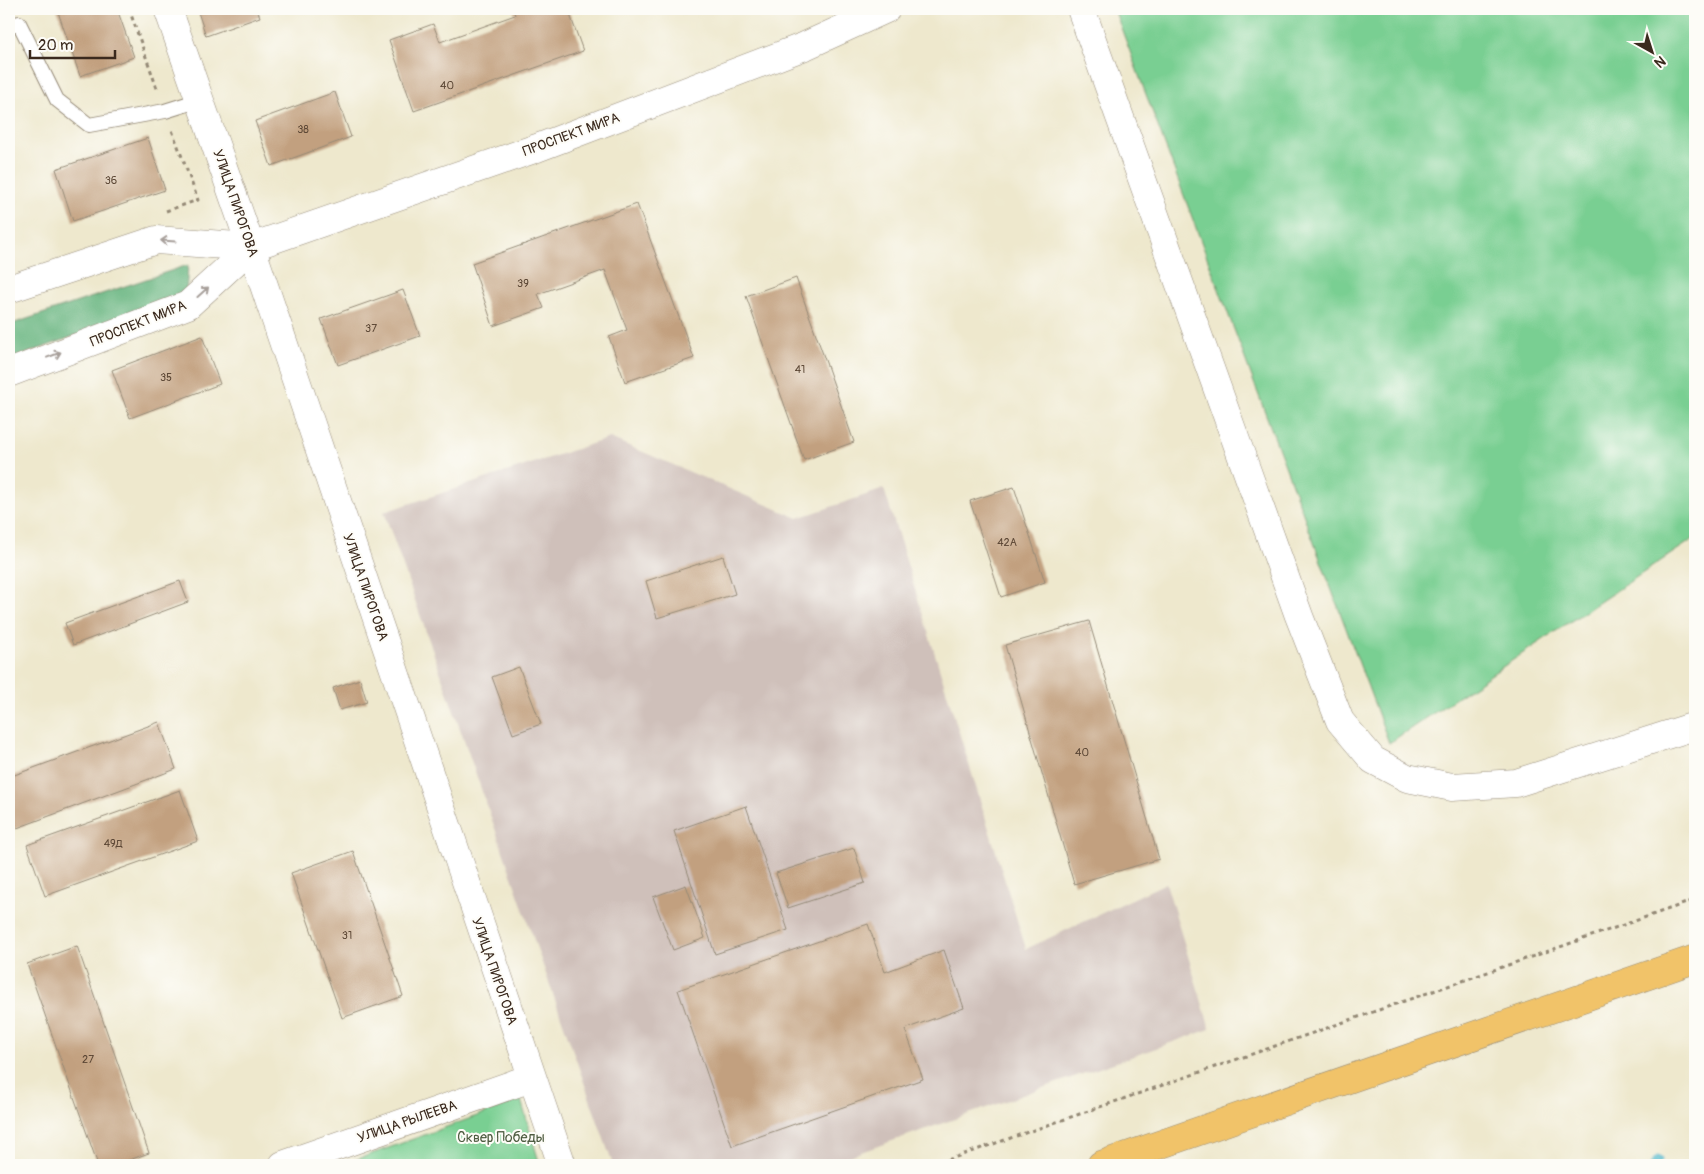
<svg xmlns="http://www.w3.org/2000/svg" width="1704" height="1174" viewBox="0 0 1704 1174" font-family="Pangolin,sans-serif">
	<rect width="100%" height="100%" fill="#fdfcf7"/>
	<filter id="ink" filterUnits="userSpaceOnUse"><feTurbulence type="fractalNoise" baseFrequency=".02" numOctaves="2"/><feDisplacementMap in="SourceGraphic" scale="10" xChannelSelector="R" yChannelSelector="G"/><feConvolveMatrix kernelMatrix="1 2 1 2 8 2 1 2 1" color-interpolation-filters="sRGB"/></filter>
	<filter id="wash" filterUnits="userSpaceOnUse"><feTurbulence type="fractalNoise" baseFrequency=".0096" numOctaves="4" result="noise"/><feDisplacementMap in="SourceGraphic" scale="20" xChannelSelector="R" yChannelSelector="G"/><feGaussianBlur stdDeviation="1.12" result="paint"/><feColorMatrix in="noise" values="0 0 0 0 0 0 0 0 0 0 0 0 0 0 0 0 0 1.4 0 .05"/><feComposite in="paint" operator="in"/></filter>
	<g filter="url(#wash)">
		<rect width="100%" height="100%" fill="#eee8cd"/>
		<polygon fill="#cfc0ba" points="610,438 798,518 884,489 1026,949 1166,883 1210,1029 824,1165 613,1165 384,512"/>
		<g fill="#79cf92" stroke="#5a7c58">
			<polygon points="1114,9 1695,9 1695,538 1389,743"/>
			<polygon points="521,1100 540,1165 341,1165"/>
		</g>
		<polygon fill="#62b27c" stroke="#4e6e4d" points="188,265 186,295 9,360 9,325"/>
		<g fill="none" stroke-linecap="round" stroke-linejoin="round">
			<polyline stroke="#4cb6c9" stroke-width="9" points="1654,1165 1658,1160"/>
		</g>
		<g id="blocks">
			<g fill="#c2a07f">
				<polygon points="57,9 117,9 134,57 80,76"/>
				<polygon points="197,9 257,9 260,17 206,36"/>
				<polygon points="513,9 568,9 583,51 414,111 389,40 433,24 440,42 515,15"/>
				<polygon points="335,92 351,137 271,166 255,121"/>
				<polygon points="148,138 165,190 73,221 56,169"/>
				<polygon points="637,204 694,358 625,382 609,337 627,330 605,270 538,294 544,308 493,326 472,263"/>
				<polygon points="796,278 854,442 804,460 746,296"/>
				<polygon points="403,290 420,336 338,365 321,319"/>
				<polygon points="202,336 220,384 130,418 112,370"/>
				<polygon points="1014,487 1045,582 1001,597 970,501"/>
				<polygon points="723,556 735,594 657,618 646,581"/>
				<polygon points="180,581 188,602 73,645 65,623"/>
				<polygon points="1089,621 1159,859 1074,884 1005,645"/>
				<polygon points="519,667 541,724 513,734 492,677"/>
				<polygon points="360,679 367,702 340,710 333,688"/>
				<polygon points="159,722 176,769 9,831 9,777"/>
				<polygon points="180,790 198,841 45,896 27,845"/>
				<polygon points="746,806 788,930 715,954 674,831"/>
				<polygon points="854,848 865,883 788,908 776,873"/>
				<polygon points="353,851 403,996 342,1018 291,873"/>
				<polygon points="686,885 705,938 673,950 653,897"/>
				<polygon points="868,924 885,972 944,950 964,1008 905,1029 923,1079 732,1146 678,990"/>
				<polygon points="77,946 149,1153 115,1165 98,1165 27,964"/>
			</g>
		</g>
	</g>
	<g filter="url(#ink)">
		<use href="#blocks" fill-opacity="0" stroke="#948976" stroke-width="1"/>
		<g fill="none" stroke-linecap="round" stroke-linejoin="round">
			<defs>
				<polyline id="service" points="9,27 19,23 57,100 89,125 165,111 200,100"/>
				<g id="minor">
					<polyline points="1081,9 1299,616 1340,721 1373,760 1407,778 1452,787 1516,783 1695,726"/>
					<polyline points="283,1165 531,1078"/>
				</g>
				<g id="tertiary">
					<polyline points="168,9 251,247 562,1165"/>
					<polyline points="9,289 156,240 251,247 537,148 805,46 886,9"/>
					<polyline points="9,373 188,305 251,247"/>
				</g>
				<polyline id="primary" points="1101,1165 1695,959"/>
			</defs>
			<use href="#service" stroke="#948976" stroke-width="16"/>
			<use href="#minor" stroke="#948976" stroke-width="29"/>
			<use href="#tertiary" stroke="#948976" stroke-width="29"/>
			<use href="#primary" stroke="#948976" stroke-width="29"/>
			<g stroke="#948976" stroke-width="3" stroke-dasharray="4 4" stroke-linecap="butt">
				<polyline points="129,9 158,91"/>
				<polyline points="166,211 198,200 172,130"/>
				<polyline points="933,1165 1695,900"/>
			</g>
			<use href="#service" stroke="#fff" stroke-width="14"/>
			<use href="#minor" stroke="#fff" stroke-width="28"/>
			<use href="#tertiary" stroke="#fff" stroke-width="28"/>
			<use href="#primary" stroke="#f1c369" stroke-width="28"/>
		</g>
		<defs><path id="oneway-shaft" d="M-6 0H5M1.5-3L5.5 0L1.5 3" fill="none" stroke-width="1.6" stroke-linecap="round" stroke-linejoin="round" transform="scale(1.25)"/></defs>
		<g stroke="#a79f9a">
			<use href="#oneway-shaft" transform="translate(168 241) rotate(-176)"/>
			<use href="#oneway-shaft" transform="translate(203 292) rotate(-42)"/>
			<use href="#oneway-shaft" transform="translate(54 355) rotate(-21)"/>
		</g>
	</g>
	<g text-anchor="middle" stroke-width="4" stroke-linejoin="round" paint-order="stroke">
		<g font-size="11" fill="#5d4836">
			<text x="447" y="89">40</text>
			<text x="303" y="133">38</text>
			<text x="111" y="184">36</text>
			<text x="523" y="287">39</text>
			<text x="371" y="332">37</text>
			<text x="800" y="373">41</text>
			<text x="166" y="381">35</text>
			<text x="1007" y="546">42А</text>
			<text x="1082" y="756">40</text>
			<text x="113" y="847">49Д</text>
			<text x="347" y="939">31</text>
			<text x="88" y="1063">27</text>
		</g>
		<g font-size="14" fill="#3b2a1e" stroke="#fdfcf7">
			<text transform="translate(571 134) rotate(-20)" y="5">ПРОСПЕКТ МИРА</text>
			<text transform="translate(236 203) rotate(71)" y="5">УЛИЦА ПИРОГОВА</text>
			<text transform="translate(138 323) rotate(-22)" y="5">ПРОСПЕКТ МИРА</text>
			<text transform="translate(366 587) rotate(71)" y="5">УЛИЦА ПИРОГОВА</text>
			<text transform="translate(495 971) rotate(71)" y="5">УЛИЦА ПИРОГОВА</text>
			<text transform="translate(407 1121) rotate(-19)" y="5">УЛИЦА РЫЛЕЕВА</text>
		</g>
		<g font-size="14" fill="#4e5c41" stroke="#fdfcf7">
			<text x="501" y="1142">Сквер Победы</text>
		</g>
	</g>
	<rect width="1704" height="1174" fill="none" stroke="#fdfcf7" stroke-width="30"/>
	<g transform="translate(1652 52) rotate(141)" stroke="#fdfcf7" stroke-width="4" paint-order="stroke">
	<path d="M0-4L9 19L0 12L-9 19Z" fill="#3b2a1e"/>
	<text y="-8" font-size="14" font-weight="bold" text-anchor="middle" fill="#3b2a1e">N</text>
	</g>
	<path d="M30 50v8h85v-8" fill="none" stroke="#3b2a1e" stroke-width="2.5"/>
	<text x="38" y="50" font-size="15" fill="#3b2a1e" stroke="#fdfcf7" stroke-width="4" paint-order="stroke">20 m</text>
</svg>
